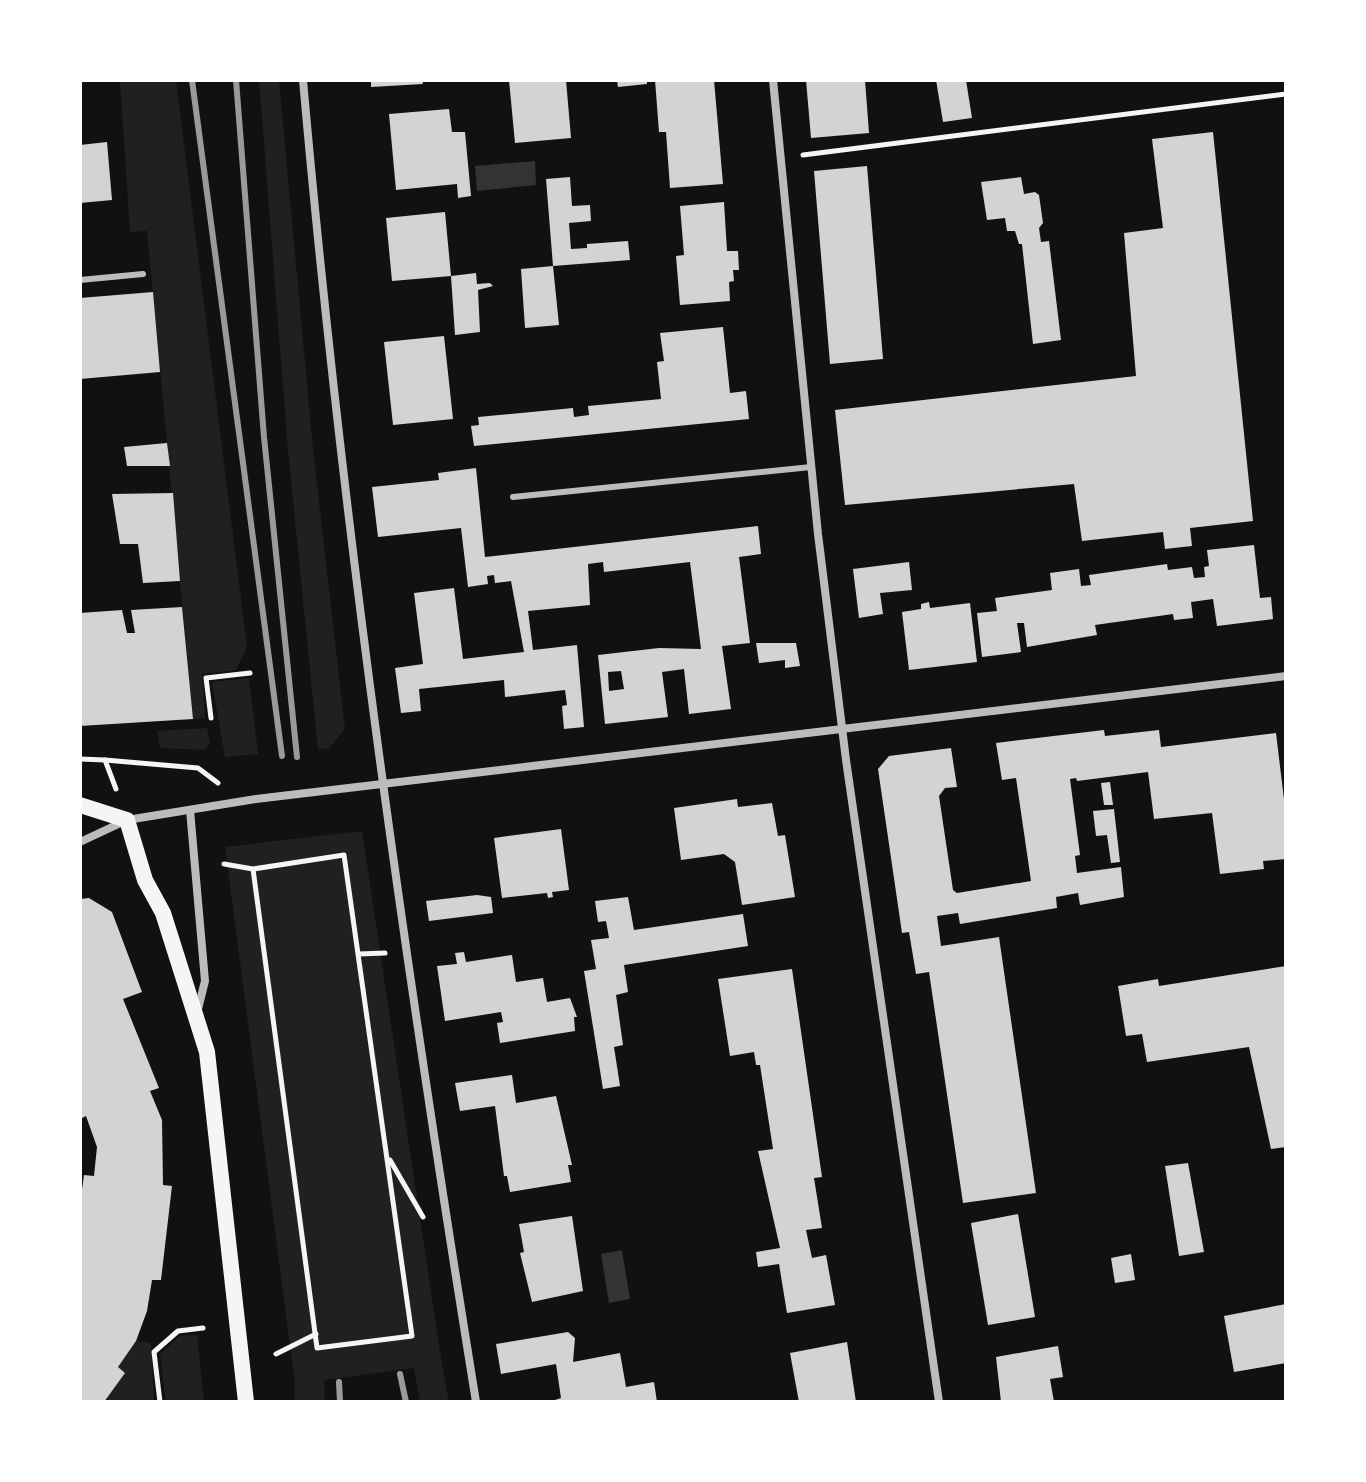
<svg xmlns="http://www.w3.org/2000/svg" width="1366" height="1482" viewBox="0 0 1366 1482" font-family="Manrope,sans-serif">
	<rect width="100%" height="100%" fill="#111"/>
	<g fill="#202020">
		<polygon points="120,80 176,80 247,647 236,670 202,674 205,718 193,719 147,231 130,232"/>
		<polygon points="259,80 279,80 313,449 345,729 329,748 318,750 288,450"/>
		<polygon points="249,678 258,754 225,757 212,682"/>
		<polygon points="207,728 210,744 204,750 160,748 157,731"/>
		<polygon points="362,831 442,1365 449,1402 420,1402 414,1368 324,1380 325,1402 294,1402 295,1384 225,847"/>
		<polygon points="197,1335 204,1402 166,1402 160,1354 180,1336"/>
		<polygon points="136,1341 151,1343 154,1402 112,1402 107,1398 125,1373 118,1367"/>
	</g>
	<g fill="#333">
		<polygon points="535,161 536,185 477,191 475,166"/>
		<polygon points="622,1250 630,1299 609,1303 601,1254"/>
	</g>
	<g fill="#d3d3d3" fill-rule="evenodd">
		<polygon points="371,80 422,80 423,84 371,87"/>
		<polygon points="509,80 566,80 571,138 515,143"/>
		<polygon points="617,80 647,80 647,84 618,87"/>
		<polygon points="655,80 714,80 723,184 670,188 666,132 659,132"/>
		<polygon points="806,80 865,80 869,133 811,138"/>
		<polygon points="936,80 966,80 972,118 943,122"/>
		<polygon points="449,109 452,132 465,132 471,196 458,198 457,184 396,190 389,114"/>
		<polygon points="1213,132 1253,521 1190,528 1192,546 1165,549 1163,532 1082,541 1074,484 845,505 835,410 1136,376 1124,233 1163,228 1152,139"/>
		<polygon points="107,142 112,200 80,203 80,145"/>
		<polygon points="867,166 883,359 830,364 814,171"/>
		<polygon points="570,177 572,206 590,205 591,221 569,223 571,249 587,248 587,244 628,241 630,260 553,266 546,179"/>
		<polygon points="1021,177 1024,194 1035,192 1039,195 1043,223 1039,228 1041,242 1049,241 1061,340 1033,344 1022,244 1019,244 1015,231 1007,231 1005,218 987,220 981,182"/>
		<polygon points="724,202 727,251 738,251 739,270 733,270 734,281 729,282 730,301 680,305 676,256 684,255 680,206"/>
		<polygon points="445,212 451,276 476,273 477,284 490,283 493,286 478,290 480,332 455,335 451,276 392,281 386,218"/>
		<polygon points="553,266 559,325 525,328 521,269"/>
		<polygon points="153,292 160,372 80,379 80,298"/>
		<polygon points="723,327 730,393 746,391 749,419 474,446 471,426 479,425 478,417 573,408 574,417 589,415 588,406 661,399 657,362 664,361 660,333"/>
		<polygon points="444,336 453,419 393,425 384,342"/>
		<polygon points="167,443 170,466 127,466 124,447"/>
		<path d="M476,468L485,557L758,526L761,554L739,557L750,643L722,646L731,709L689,714L684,669L662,672L668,717L605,724L598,655L659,648L701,649L690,562L604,572L603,562L588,564L590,605L528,611L533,650L577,645L584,727L564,729L562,706L567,705L565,690L505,697L504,680L419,689L421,711L401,713L395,668L423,664L414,593L454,588L463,659L524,652L511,581L495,583L494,575L487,576L488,584L468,587L461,528L378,537L372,487L439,480L438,473ZM621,671L624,689L609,691L608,672Z"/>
		<polygon points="173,493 180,581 143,583 138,544 120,544 112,494"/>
		<polygon points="1254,545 1260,598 1271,597 1273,619 1217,626 1213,599 1191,602 1193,618 1174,620 1173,614 1095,625 1097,635 1027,647 1024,623 1017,623 1021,652 982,657 977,613 997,611 995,598 1052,590 1050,573 1079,569 1081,586 1091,585 1089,575 1167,564 1168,570 1192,567 1194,578 1205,577 1204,567 1209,566 1207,550"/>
		<polygon points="909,562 912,590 880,593 883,614 859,618 853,569"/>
		<polygon points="929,602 930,608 970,603 977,662 909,670 902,612 921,609 921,604"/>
		<polygon points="182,607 193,719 80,726 80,613 122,610 127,633 135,633 131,610"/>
		<polygon points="756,643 796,643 800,666 785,668 785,660 759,663"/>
		<polygon points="1104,730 1105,736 1159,730 1161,747 1276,733 1286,816 1286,859 1263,861 1264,869 1220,874 1212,813 1154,819 1148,772 1077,781 1076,778 1070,779 1080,855 1075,856 1077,873 1121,867 1124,897 1080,905 1078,893 1056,897 1057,908 960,924 958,913 937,916 941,946 999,937 1036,1193 963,1203 929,972 916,974 909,932 902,933 878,769 889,756 951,748 957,787 945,788 939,796 953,890 957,893 1031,881 1016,778 1002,780 996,743"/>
		<polygon points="1110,782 1113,805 1104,805 1101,783"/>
		<polygon points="737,799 738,807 772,803 778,836 785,835 795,897 742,905 735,862 724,854 681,860 674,808"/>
		<polygon points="1114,809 1120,862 1111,863 1107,835 1096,836 1093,811"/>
		<polygon points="561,829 569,890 552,892 553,897 548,898 547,893 502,898 494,838"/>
		<polygon points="477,895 491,897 493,913 429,921 426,901"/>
		<polygon points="628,897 634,930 743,914 748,946 624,965 628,992 616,995 623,1045 614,1047 620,1086 603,1089 584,971 596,969 591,940 609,938 606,921 598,922 595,901"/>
		<polygon points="89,898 112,912 142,992 123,999 159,1088 150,1091 162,1120 163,1185 172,1186 161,1280 152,1280 147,1311 136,1341 118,1367 125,1373 104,1402 80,1402 80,1204 84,1175 94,1176 97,1147 86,1116 80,1119 80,899"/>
		<polygon points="464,952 466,962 512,955 516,982 543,978 547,1002 570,998 577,1017 574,1017 575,1031 500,1043 497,1023 503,1022 501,1012 445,1021 437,966 457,964 455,953"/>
		<polygon points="1286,966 1286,1147 1271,1149 1249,1047 1147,1062 1142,1034 1126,1036 1118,986 1158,979 1159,986"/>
		<polygon points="792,969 822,1177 814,1178 822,1228 806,1230 812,1258 826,1255 835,1305 787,1313 779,1264 758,1267 756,1252 780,1248 758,1151 773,1149 760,1065 756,1065 754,1052 730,1056 718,979"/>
		<polygon points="512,1075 516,1103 556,1096 572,1165 568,1165 571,1182 510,1192 507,1176 504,1176 495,1106 460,1111 455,1083"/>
		<polygon points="1188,1163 1204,1252 1179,1256 1165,1166"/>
		<polygon points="1018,1214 1035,1317 988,1325 971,1223"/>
		<polygon points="572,1216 583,1291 532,1302 520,1253 524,1252 519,1224"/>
		<polygon points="1131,1254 1135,1280 1115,1283 1111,1258"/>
		<polygon points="1286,1304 1286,1363 1234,1372 1224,1316"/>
		<polygon points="568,1332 575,1338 573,1362 620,1353 626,1387 654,1382 657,1402 549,1402 561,1398 556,1364 501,1374 496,1344"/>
		<polygon points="847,1342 856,1402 799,1402 790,1353"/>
		<polygon points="1058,1346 1063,1377 1050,1379 1054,1402 1001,1402 996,1357"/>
	</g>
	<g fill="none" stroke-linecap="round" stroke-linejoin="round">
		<g stroke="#f5f5f5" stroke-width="5">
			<polyline points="803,155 1286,94"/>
			<polyline points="211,718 206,678 250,673"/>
			<polyline points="80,759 105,760 116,789"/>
			<polyline points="105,760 198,768 218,783"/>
			<polyline points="224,864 253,869 344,855 412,1336 317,1348 253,869"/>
			<polyline points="359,954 385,953"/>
			<polyline points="390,1160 423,1217"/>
			<polyline points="276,1354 316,1334"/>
			<polyline points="160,1402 154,1352 178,1331 203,1328"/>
		</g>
		<g stroke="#bcbcbc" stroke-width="6">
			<polyline points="80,280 143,274"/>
			<polyline points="513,497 811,467"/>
		</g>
		<g stroke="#bcbcbc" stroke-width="8">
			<path d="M303,80C342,523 405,963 476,1402"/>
			<polyline points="773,80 818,534 846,760 939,1402"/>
			<polyline points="190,810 205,981 198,1009"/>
			<polyline points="80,842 127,820 256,799 1286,676"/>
		</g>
		<polyline stroke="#f5f5f5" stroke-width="16" points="80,805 127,820 145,880 163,913 207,1052 246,1402"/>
		<g stroke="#9a9a9a" stroke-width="6">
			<polyline points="192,80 282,756"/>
			<polyline points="236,80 264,437 297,757"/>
			<polyline points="400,1374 406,1402"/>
			<polyline points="339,1382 340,1402"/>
		</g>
	</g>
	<rect width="1366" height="1482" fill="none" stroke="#ffffff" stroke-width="164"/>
</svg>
